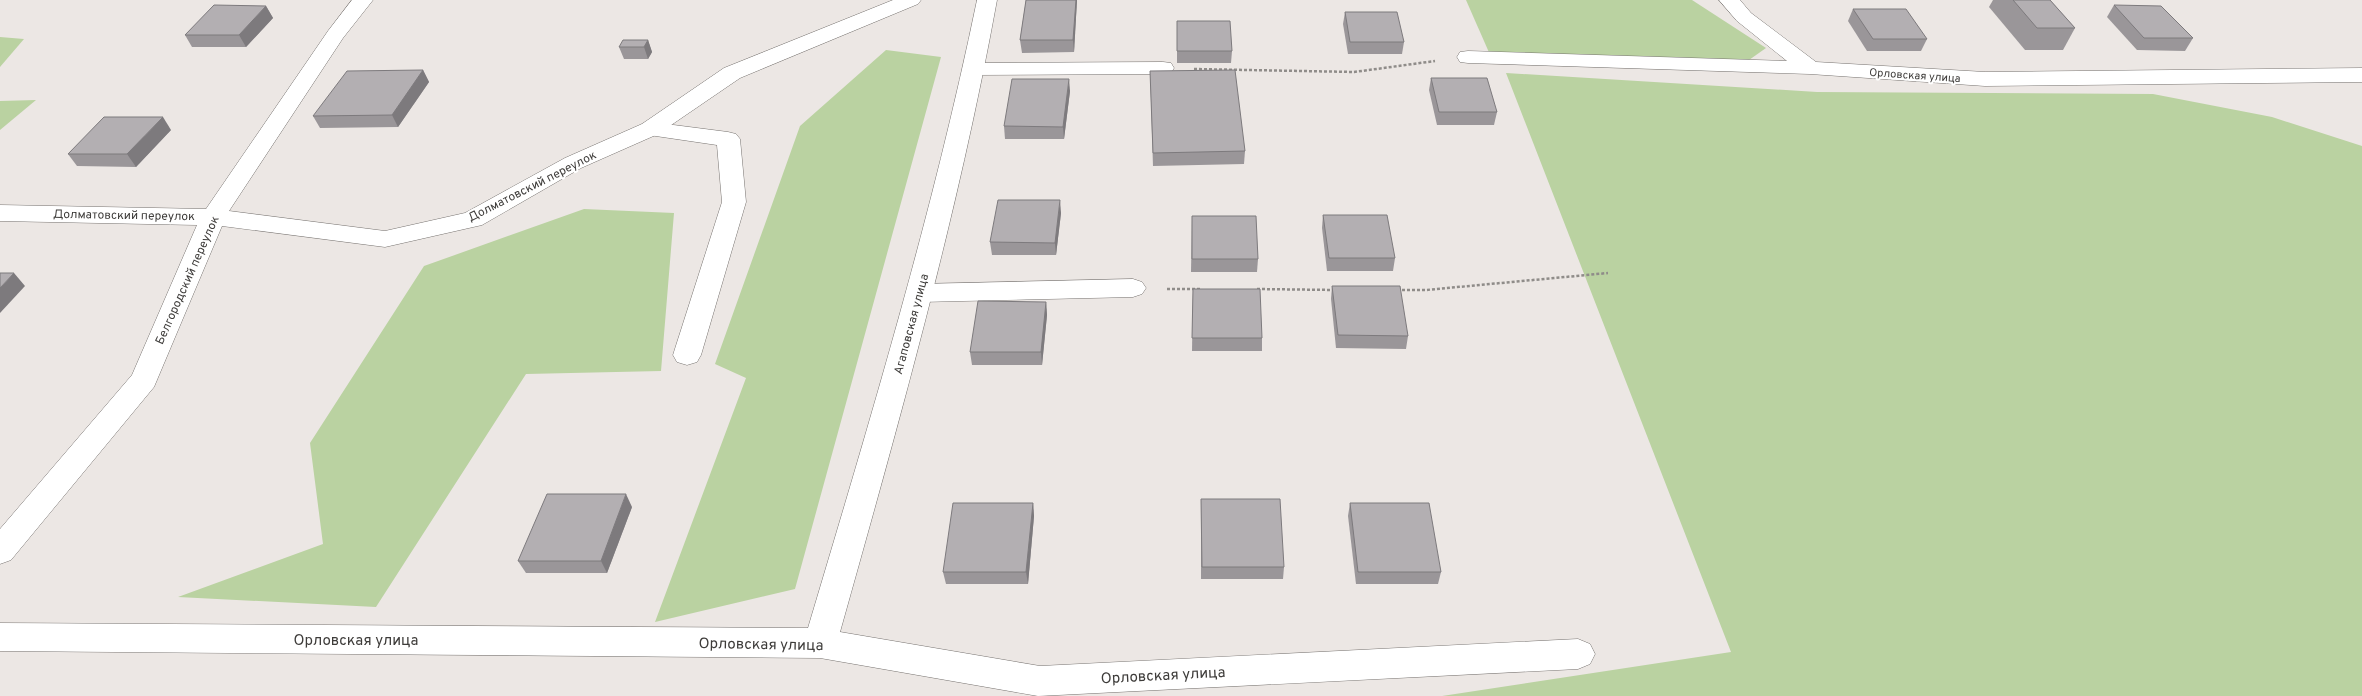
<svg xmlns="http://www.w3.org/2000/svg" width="2362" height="696" viewBox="0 0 2362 696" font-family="Overpass,sans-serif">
	<rect width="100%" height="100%" fill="#ece7e4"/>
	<g fill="#bad2a1">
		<polygon points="1466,0 1692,0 1766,48 1749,60 1491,57"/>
		<polygon points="0,37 24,39 0,67"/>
		<polygon points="886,50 941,57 795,589 655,622 746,378 715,364 800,126"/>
		<polygon points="1506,73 1817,92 2153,94 2272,117 2362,146 2362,696 1442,696 1731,652"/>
		<polygon points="36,100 0,130 0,101"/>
		<polygon points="584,209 674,213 661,371 526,374 376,607 178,597 323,544 310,443 424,266"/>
	</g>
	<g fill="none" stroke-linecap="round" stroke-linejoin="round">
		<defs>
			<g id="lane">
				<polygon points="1163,62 1171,63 1174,68 1171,73 1163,74 975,75 967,74 964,69 967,64 975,63"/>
				<polygon points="650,122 728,132 736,134 740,139 746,202 701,355 697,362 687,365 677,362 673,355 722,202 717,145 642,134 639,129 642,124"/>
				<polygon points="1133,279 1142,282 1146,288 1142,294 1133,297 920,302 911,299 907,293 911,287 920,284"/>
			</g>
			<g id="street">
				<polygon points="352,0 373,0 343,38 229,211 385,231 465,213 565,158 642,124 724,68 893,0 921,0 918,4 740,78 658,134 581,168 482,225 385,247 222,226 154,387 11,560 0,564 0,529 132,375 197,225 0,221 0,205 206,209 328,31"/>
				<path d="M977,0H997C958,214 899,422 840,632L1040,666L1578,639L1590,644L1595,654L1590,664L1578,669L1038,696L820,658L0,651V623L808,628C870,420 933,213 977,0Z"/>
				<polygon points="1719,0 1740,0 1751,13 1816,62 1985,72 2362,68 2362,82 1985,86 1810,74 1468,63 1460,62 1457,57 1460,52 1468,51 1787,61 1737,21"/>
			</g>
		</defs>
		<use href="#lane" stroke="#777370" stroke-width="1"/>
		<use href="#street" stroke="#777370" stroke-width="1"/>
		<g stroke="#8f8c89" stroke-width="2.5" stroke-dasharray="3 2" stroke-linecap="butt">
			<polyline points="1194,69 1354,72 1435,61"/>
			<polyline points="1167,289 1200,289"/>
			<polyline points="1257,289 1335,290"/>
			<polyline points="1397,290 1426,290 1608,273"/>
		</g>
		<use href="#lane" fill="#fff" fill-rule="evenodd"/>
		<use href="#street" fill="#fff" fill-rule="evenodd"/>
	</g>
	<g fill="#9a9699">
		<polygon points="1026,0 1077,0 1074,52 1022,53 1020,40"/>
		<polygon points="1993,0 2050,0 2075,28 2063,50 2025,50 1989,7"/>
		<polygon points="2114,5 2193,38 2185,51 2137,50 2107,17"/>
		<polygon points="266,6 273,18 246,47 192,47 185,35"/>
		<polygon points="1853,9 1927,39 1921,51 1867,51 1848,21"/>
		<polygon points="1345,12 1404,42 1402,54 1348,54 1343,24"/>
		<polygon points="1177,21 1232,51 1231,63 1177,63"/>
		<polygon points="648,40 652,52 648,59 624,59 619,47"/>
		<polygon points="423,70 429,82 398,127 320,128 313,116"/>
		<polygon points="1150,71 1245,151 1244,164 1153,166"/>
		<polygon points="1431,78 1497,112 1494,125 1437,125 1429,90"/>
		<polygon points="1070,91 1064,139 1005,139 1004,126"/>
		<polygon points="171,130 136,167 77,166 68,154"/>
		<polygon points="1061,213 1056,255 992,255 990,242"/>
		<polygon points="1323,215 1395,258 1393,271 1327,271 1322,228"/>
		<polygon points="1192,216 1258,259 1257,272 1191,272"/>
		<polygon points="1332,286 1408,336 1406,349 1336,348 1331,299"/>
		<polygon points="1193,289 1262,338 1262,351 1192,351"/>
		<polygon points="1046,302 1047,315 1042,365 972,365 970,352"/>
		<polygon points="1201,499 1284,567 1283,579 1201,579"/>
		<polygon points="1033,503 1034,516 1028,584 946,584 943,572"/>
		<polygon points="1350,503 1441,572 1438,584 1356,584 1348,516"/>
		<polygon points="632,507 607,573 526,573 518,561"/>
	</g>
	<g fill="#7d7a7d">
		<polygon points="1076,0 1077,0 1074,52 1073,40"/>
		<polygon points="266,6 273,18 246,47 239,35"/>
		<polygon points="648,40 652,52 648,59 644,47"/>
		<polygon points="423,70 429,82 398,127 392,115"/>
		<polygon points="1069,79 1070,91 1064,139 1063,127"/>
		<polygon points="163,117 171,130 136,167 127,154"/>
		<polygon points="1060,200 1061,213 1056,255 1055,243"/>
		<polygon points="14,273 25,286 0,313 0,288"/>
		<polygon points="1046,302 1047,315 1042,365 1041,352"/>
		<polygon points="626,494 632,507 607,573 601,561"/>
		<polygon points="1033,503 1034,516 1028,584 1026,572"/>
	</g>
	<g fill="#b3afb2" stroke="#7d7a7d">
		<polygon points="1026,0 1076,0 1073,40 1020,40"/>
		<polygon points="2013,0 2050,0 2075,28 2037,28"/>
		<polygon points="214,5 266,6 239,35 185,35"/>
		<polygon points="2114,5 2161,6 2193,38 2144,38"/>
		<polygon points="1853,9 1906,9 1927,39 1873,39"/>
		<polygon points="1345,12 1397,12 1404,42 1350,42"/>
		<polygon points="1177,21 1230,21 1232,51 1177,51"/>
		<polygon points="623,40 648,40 644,47 619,47"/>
		<polygon points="423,70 392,115 313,116 347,71"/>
		<polygon points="1235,70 1245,151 1153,153 1150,71"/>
		<polygon points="1431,78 1487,78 1497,112 1439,112"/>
		<polygon points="1012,79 1069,79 1063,127 1004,126"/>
		<polygon points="104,117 163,117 127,154 68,154"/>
		<polygon points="998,200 1060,200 1055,243 990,242"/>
		<polygon points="1323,215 1387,215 1395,258 1329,258"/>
		<polygon points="1192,216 1256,216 1258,259 1192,259"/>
		<polygon points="0,273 14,273 0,288"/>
		<polygon points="1332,286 1400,286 1408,336 1338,335"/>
		<polygon points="1193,289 1260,289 1262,338 1192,338"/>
		<polygon points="978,301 1046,302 1041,352 970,352"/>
		<polygon points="547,494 626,494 601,561 518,561"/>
		<polygon points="1201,499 1280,499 1284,567 1202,567"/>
		<polygon points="953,503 1033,503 1026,572 943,572"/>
		<polygon points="1350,503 1429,503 1441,572 1358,572"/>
	</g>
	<g text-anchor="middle" stroke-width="4" stroke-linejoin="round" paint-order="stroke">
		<g font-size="11" fill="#3e3c3a" stroke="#fff">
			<text transform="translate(1915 75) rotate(4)" y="4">Орловская улица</text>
		</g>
		<g font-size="12" fill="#3e3c3a" stroke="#fff">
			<text transform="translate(532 186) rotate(-27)" y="4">Долматовский переулок</text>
			<text transform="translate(124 215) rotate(1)" y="4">Долматовский переулок</text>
			<text transform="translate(187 280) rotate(-66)" y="4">Белгородский переулок</text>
			<text transform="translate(911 324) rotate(-75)" y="4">Агаповская улица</text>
		</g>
		<g font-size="15" fill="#3e3c3a" stroke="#fff">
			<text x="356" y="645">Орловская улица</text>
			<text transform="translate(761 644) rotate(1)" y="5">Орловская улица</text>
			<text transform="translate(1163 675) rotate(-3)" y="5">Орловская улица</text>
		</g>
	</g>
</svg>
